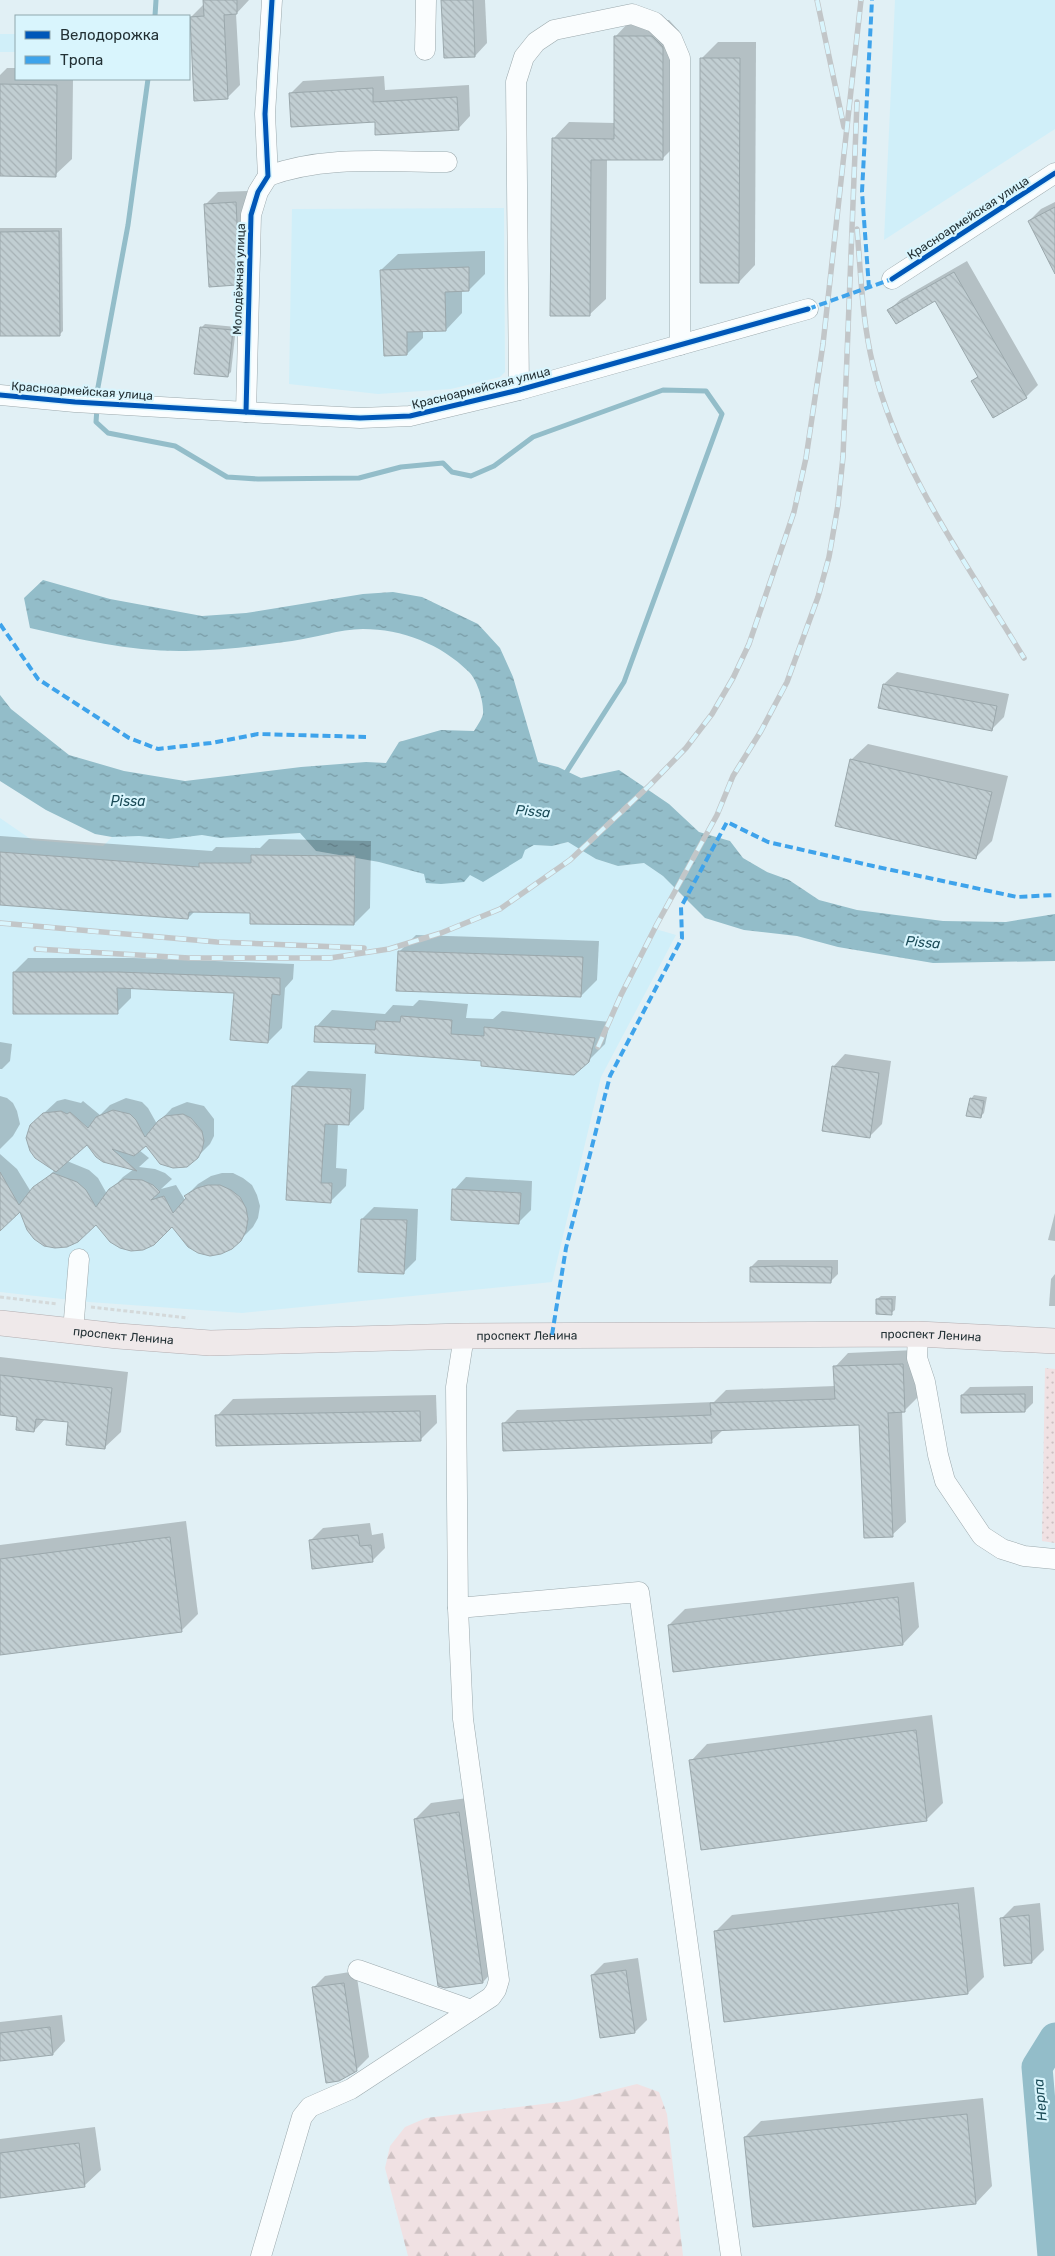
<svg xmlns="http://www.w3.org/2000/svg" width="1055" height="2256" viewBox="0 0 1055 2256" font-family="Rubik,sans-serif">
	<defs>
		<pattern id="grass-dots" width="8" height="8" patternUnits="userSpaceOnUse" patternTransform="scale(1.25)"><rect width="8" height="8" fill="#f0e1e3"/><path d="M2 2h.1M6 6h.1" fill="none" stroke="#cec2c3" stroke-width="1.8" stroke-linecap="round"/></pattern>
		<pattern id="forest-firs" width="22" height="20" patternUnits="userSpaceOnUse" patternTransform="scale(1.25)"><rect width="22" height="20" fill="#f0e1e3"/><path d="M5 1l3.5 6h-7zM16 11l3.5 6h-7z" fill="#cec2c3"/></pattern>
		<pattern id="water-ripples" width="26" height="14" patternUnits="userSpaceOnUse" patternTransform="scale(1.25)"><rect width="26" height="14" fill="#93bdc9"/><path d="M2 4q2-2 4 0t4 0M15 11q2-2 4 0t4 0" fill="none" stroke="#789aa4"/></pattern>
		<pattern id="building-back-hatch" width="6" height="6" patternUnits="userSpaceOnUse" patternTransform="scale(1.25)"><rect width="6" height="6" fill="#c1ced2"/><path d="M-1 5l2 2M0 0l6 6M5-1l2 2" fill="none" stroke="#a6b1b5"/></pattern>
	</defs>
	<rect width="100%" height="100%" fill="#e1f0f5"/>
	<g fill="#d0eff9">
		<polygon points="895,0 1055,0 1055,129 884,240"/>
		<rect x="0" y="34" width="16" height="18"/>
		<polygon points="504,208 505,372 500,377 451,389 378,394 289,384 292,209"/>
		<polygon points="0,818 32,840 103,846 112,837 139,836 169,839 202,835 220,838 300,833 316,851 379,862 425,874 426,883 470,874 534,845 552,846 568,842 596,859 618,866 644,863 663,876 675,888 652,928 676,935 601,1077 552,1282 242,1313 89,1302 0,1292"/>
	</g>
	<polygon fill="url(#grass-dots)" points="1045,1368 1055,1369 1055,1543 1042,1541"/>
	<polygon fill="url(#forest-firs)" points="637,2084 659,2092 667,2114 683,2256 408,2256 385,2168 390,2146 405,2127 426,2118 568,2101"/>
	<path fill="url(#water-ripples)" d="M43,580L110,599L202,616L246,613L363,594L393,592L422,597L478,624L500,648L513,677L538,762L558,767L581,778L619,770L669,804L699,832L730,841L743,858L767,872L789,880L819,900L857,910L943,921L1006,922L1055,914V961L933,963L838,947L797,936L744,930L705,918L663,876L644,863L618,866L596,859L568,842L552,846L534,845L525,850L522,858L483,882L470,875L464,882L441,884L426,883L424,874L379,862L316,851L300,833L220,838L202,835L169,839L139,836L112,837L95,834L46,810L0,781V695L11,709L69,755L124,771L185,781L301,767L366,762L386,763L399,742L441,730L474,731C477,726 482,719 483,714C484,701 477,680 469,672C441,644 402,629 363,629C339,629 315,638 292,641C257,646 221,650 186,651C132,652 82,640 30,628L24,598Z"/>
	<g fill="#0003" fill-rule="evenodd">
		<polygon points="205,0 249,0 236,14 240,85 227,98 191,17 203,5"/>
		<polygon points="443,0 485,0 487,43 475,56"/>
		<polygon points="631,20 669,20 679,31 679,142 662,159 607,159 606,299 589,315 553,139 569,122 615,123 615,37"/>
		<polygon points="718,42 756,42 755,265 739,282 701,59"/>
		<polygon points="7,68 16,68 16,79 73,79 72,159 55,175 0,175 0,75"/>
		<polygon points="384,76 385,90 469,85 470,116 458,129 376,120 290,94 303,81"/>
		<polygon points="248,191 249,272 237,284 205,205 218,192"/>
		<polygon points="1055,202 1055,258 1029,221 1041,209"/>
		<polygon points="0,228 62,228 63,331 59,335 0,335"/>
		<polygon points="485,251 485,274 469,290 462,290 462,313 446,330 423,331 423,338 407,354 381,270 398,254"/>
		<polygon points="967,261 1038,385 1026,397 993,416 972,381 979,375 935,299 889,310 901,299"/>
		<polygon points="205,324 236,327 231,372 227,376 201,328"/>
		<polygon points="897,672 1009,694 1004,717 992,729 884,684"/>
		<polygon points="868,744 1008,776 992,841 976,857 851,760"/>
		<polygon points="0,836 212,851 216,847 260,848 269,839 371,841 370,908 354,924 252,912 195,911 188,918 0,904"/>
		<polygon points="416,935 599,941 597,980 581,996 399,952"/>
		<polygon points="28,958 133,958 294,964 293,979 285,988 282,1028 268,1042 235,992 131,987 131,998 117,1012 14,972"/>
		<polygon points="419,1000 468,1004 466,1018 493,1019 502,1011 610,1022 605,1044 588,1061 483,1060 377,1043 316,1027 332,1010 385,1014 393,1005 413,1006"/>
		<polygon points="0,1042 12,1044 10,1061 2,1069 0,1069"/>
		<polygon points="845,1054 891,1061 882,1124 869,1137 833,1067"/>
		<polygon points="308,1071 366,1074 364,1109 349,1124 338,1123 336,1168 347,1169 346,1186 331,1201 287,1199 293,1086"/>
		<polygon points="974,1095 987,1097 984,1113 980,1117 971,1099"/>
		<polygon points="0,1096 7,1098 13,1103 17,1111 20,1124 13,1136 0,1149"/>
		<path d="M126,1098L142,1102L148,1108L157,1124L172,1108L187,1102L204,1106L214,1119V1136L210,1144L197,1157L146,1144L139,1150L149,1158L139,1167L155,1169L165,1173L172,1179L161,1189L176,1185L185,1200L187,1198L186,1196L198,1184L211,1176L222,1173H233L243,1178L252,1185L257,1195L260,1206L258,1218L253,1227L240,1240L172,1225L97,1223L21,1210L0,1229V1154L17,1169L31,1192L55,1170L31,1126L44,1113L57,1101L65,1099L81,1103L83,1101L100,1115L110,1105ZM87,1143L134,1169L123,1177L107,1194L98,1178L89,1170L67,1161Z"/>
		<polygon points="466,1177 532,1181 531,1210 518,1223 454,1190"/>
		<polygon points="374,1207 418,1209 416,1260 403,1273 362,1219"/>
		<polygon points="1055,1213 1055,1241 1048,1240"/>
		<polygon points="758,1260 838,1260 838,1274 831,1281 751,1267"/>
		<polygon points="1055,1274 1055,1306 1049,1306 1051,1279"/>
		<polygon points="881,1296 896,1296 895,1310 891,1313 877,1299"/>
		<polygon points="916,1350 918,1397 904,1411 902,1411 906,1522 892,1535 861,1424 723,1430 711,1441 504,1423 517,1410 714,1402 726,1390 835,1386 835,1367 848,1353"/>
		<polygon points="0,1357 128,1372 121,1432 104,1448 70,1421 46,1418 34,1431 19,1416 0,1413"/>
		<polygon points="1033,1386 1033,1403 1025,1411 962,1395 970,1387"/>
		<polygon points="436,1395 437,1423 420,1440 217,1416 233,1399"/>
		<polygon points="186,1521 198,1614 181,1631 0,1654 0,1545"/>
		<polygon points="370,1523 372,1535 383,1533 385,1548 372,1561 310,1541 323,1528"/>
		<polygon points="914,1582 919,1627 903,1644 674,1671 669,1625 685,1609"/>
		<polygon points="932,1715 943,1803 927,1819 702,1849 691,1761 707,1744"/>
		<polygon points="475,1797 499,1965 483,1982 415,1819 431,1803"/>
		<polygon points="974,1887 984,1977 968,1993 715,1932 732,1915"/>
		<polygon points="1040,1903 1044,1950 1032,1962 1002,1918 1014,1906"/>
		<polygon points="638,1958 647,2020 635,2032 592,1975 604,1963"/>
		<polygon points="356,1971 369,2057 356,2070 313,1988 325,1976"/>
		<polygon points="62,2015 65,2041 53,2054 0,2059 0,2022"/>
		<polygon points="983,2098 992,2186 976,2203 745,2137 761,2121"/>
		<polygon points="95,2127 101,2170 84,2186 0,2197 0,2139"/>
	</g>
	<g fill="none" stroke-linecap="round" stroke-linejoin="round">
		<g stroke="#93bdc9" stroke-width="5">
			<polyline points="155,16 156,0"/>
			<polyline points="97,399 98,387 128,225 148,79"/>
			<polyline points="97,408 96,422 108,433 175,446 227,477 258,479 359,478 401,467 443,463 452,472 471,476 494,466 533,437 663,390 706,391 722,414 624,682 564,776"/>
		</g>
		<polyline stroke="#93bdc9" stroke-width="31" points="1053,2256 1037,2067 1055,2038"/>
	</g>
	<g fill="url(#building-back-hatch)" stroke="#9ba8ac">
		<polygon points="203,0 237,0 237,14 224,15 228,99 194,101 190,17 204,16"/>
		<polygon points="441,0 473,0 475,57 444,58"/>
		<polygon points="614,36 652,36 663,47 663,160 591,160 590,316 550,316 552,138 614,139"/>
		<polygon points="700,58 740,58 739,283 700,283"/>
		<polygon points="0,84 57,85 56,177 0,176"/>
		<polygon points="373,88 373,102 457,97 459,130 375,135 375,122 291,127 289,93"/>
		<polygon points="236,202 238,243 237,285 209,287 204,204"/>
		<polygon points="1055,207 1055,274 1028,221"/>
		<polygon points="59,231 60,336 0,336 0,232"/>
		<polygon points="469,267 469,291 445,292 446,331 407,332 407,355 384,356 380,270"/>
		<polygon points="954,272 1027,398 993,418 971,381 978,377 935,301 896,324 887,310"/>
		<polygon points="200,327 233,330 228,377 194,374"/>
		<polygon points="883,684 997,706 992,731 878,708"/>
		<polygon points="850,759 992,792 976,859 835,826"/>
		<polygon points="0,852 199,867 199,863 251,863 251,855 355,856 354,925 250,924 250,913 189,912 188,919 0,905"/>
		<polygon points="398,951 583,957 581,997 396,991"/>
		<polygon points="13,972 118,972 280,978 280,995 272,994 268,1043 230,1040 234,993 117,988 118,1014 13,1014"/>
		<polygon points="401,1016 452,1020 451,1034 484,1036 484,1027 595,1038 589,1062 574,1075 481,1066 481,1061 375,1053 376,1044 314,1042 315,1026 375,1030 376,1021 400,1022"/>
		<polygon points="832,1066 879,1073 870,1138 822,1131"/>
		<polygon points="292,1086 351,1089 349,1125 325,1124 321,1183 332,1183 331,1203 286,1200"/>
		<polygon points="970,1098 984,1101 981,1118 966,1116"/>
		<polygon points="113,1110 130,1114 136,1120 145,1137 158,1121 165,1116 183,1114 191,1118 202,1131 204,1141 202,1150 198,1158 187,1167 173,1168 160,1164 146,1146 134,1156 112,1149 137,1171 103,1162 96,1157 87,1145 56,1172 35,1158 30,1151 26,1138 30,1125 43,1113 61,1111 67,1114 70,1112 88,1128 96,1117"/>
		<polygon points="0,1172 19,1205 33,1187 53,1173 77,1182 86,1190 96,1207 109,1189 124,1179 142,1180 153,1185 160,1192 151,1200 164,1196 173,1213 186,1198 184,1196 197,1188 208,1185 220,1185 231,1190 240,1197 246,1208 248,1219 246,1231 241,1241 232,1249 221,1254 210,1256 198,1253 188,1247 172,1227 154,1245 143,1250 131,1251 120,1248 110,1242 96,1225 78,1242 67,1247 55,1248 44,1246 34,1239 27,1230 20,1212 0,1231"/>
		<polygon points="452,1189 521,1193 519,1224 451,1220"/>
		<polygon points="361,1219 407,1220 404,1274 358,1272"/>
		<polygon points="781,1266 832,1267 831,1283 750,1282 750,1267"/>
		<polygon points="876,1299 892,1299 892,1315 876,1314"/>
		<polygon points="903,1364 905,1412 888,1413 893,1537 864,1538 859,1425 711,1431 712,1443 503,1451 502,1423 711,1415 710,1403 835,1399 833,1366"/>
		<polygon points="0,1375 112,1388 105,1449 66,1445 68,1422 36,1419 34,1432 16,1430 17,1417 0,1415"/>
		<polygon points="1025,1394 1025,1412 961,1413 961,1395"/>
		<polygon points="420,1411 421,1441 216,1446 215,1415"/>
		<polygon points="358,1535 360,1546 371,1545 373,1562 312,1569 309,1540"/>
		<polygon points="170,1537 182,1632 0,1655 0,1559"/>
		<polygon points="898,1597 903,1645 673,1672 668,1625"/>
		<polygon points="916,1730 927,1821 701,1850 689,1760"/>
		<polygon points="459,1812 483,1983 445,1988 438,1986 414,1819"/>
		<polygon points="958,1903 968,1994 724,2022 714,1931"/>
		<polygon points="1029,1915 1032,1963 1004,1966 1000,1918"/>
		<polygon points="626,1970 635,2033 600,2038 591,1975"/>
		<polygon points="344,1983 357,2071 339,2081 326,2083 312,1987"/>
		<polygon points="50,2027 53,2055 0,2061 0,2033"/>
		<polygon points="967,2114 976,2204 753,2227 744,2137"/>
		<polygon points="79,2143 85,2187 0,2198 0,2153"/>
	</g>
	<g fill="none" stroke-linecap="round" stroke-linejoin="round">
		<defs>
			<g id="minor">
				<polyline points="425,50 426,0"/>
				<path d="M268,176C325,155 387,162 447,162"/>
				<polyline points="892,279 1055,173"/>
				<polyline points="519,390 516,82 524,57 536,42 554,30 632,14 654,22 672,39 680,58 680,345"/>
				<polyline points="0,395 75,402 246,412 360,418 410,416 519,390 808,309"/>
				<polyline points="246,412 251,215 258,192 268,176 265,114 272,0"/>
				<polyline points="73,1331 79,1259"/>
				<polyline points="918,1334 917,1358 925,1382 938,1455 945,1481 982,1536 1002,1549 1024,1556 1055,1559"/>
				<polyline points="464,1336 456,1387 458,1608 639,1592 731,2256"/>
				<polyline points="358,1970 471,2010"/>
				<polyline points="261,2256 302,2117 310,2107 351,2089 491,1997 496,1990 499,1980 463,1719 458,1608"/>
			</g>
			<g id="major">
				<path id="s1" d="M0,1323L118,1336L210,1343L464,1336L918,1334L1055,1341"/>
			</g>
		</defs>
		<use href="#minor" stroke="#9ca9ad" stroke-width="21"/>
		<use href="#major" stroke="#b2adb0" stroke-width="26"/>
		<g stroke="#d4d9da" stroke-width="3" stroke-dasharray="4 2.5" stroke-linecap="butt">
			<polyline points="0,1297 58,1304"/>
			<polyline points="91,1307 188,1318"/>
		</g>
		<use href="#minor" stroke="#fafdfe" stroke-width="20"/>
		<use href="#major" stroke="#efe9ea" stroke-width="25"/>
		<defs>
			<g id="rail">
				<polyline points="817,0 844,127"/>
				<path d="M857,229C861,274 862,321 873,365C899,472 968,565 1024,658"/>
				<polyline points="0,923 217,942 364,948"/>
				<polyline points="36,949 189,958 330,958 389,949 441,933 500,909 570,860 650,785 686,748 712,714 733,678 749,644 794,512 806,458 823,344 861,0"/>
				<polyline points="598,1047 621,995 657,924 717,815 733,776 761,731 787,682 818,597 829,557 838,505 843,457 857,102"/>
			</g>
		</defs>
		<use href="#rail" stroke="#c2c6c8" stroke-width="5.5"/>
		<use href="#rail" stroke="#d9f5fd" stroke-width="4" stroke-dasharray="11" stroke-linecap="butt"/>
		<g stroke="#3ea3eb" stroke-width="4" stroke-dasharray="8 4" stroke-linecap="butt">
			<polyline points="869,288 862,192 872,0"/>
			<polyline points="808,309 892,279"/>
			<polyline points="0,624 38,679 129,738 158,749 211,743 258,734 366,737"/>
			<polyline points="552,1335 566,1248 610,1076 682,938 681,907 727,822 768,842 873,866 1017,897 1055,895"/>
		</g>
		<defs>
			<g id="cycleway">
				<polyline points="892,279 1055,173"/>
				<polyline points="0,395 75,402 246,412 360,418 410,416 519,390 808,309"/>
				<polyline points="246,412 251,215 258,192 268,176 265,114 272,0"/>
			</g>
		</defs>
		<use href="#cycleway" stroke="#d9f5fd" stroke-width="8"/>
		<use href="#cycleway" stroke="#0057b8" stroke-width="5"/>
	</g>
	<g text-anchor="middle" stroke-width="4.5" stroke-linejoin="round" paint-order="stroke">
		<g font-size="12" fill="#233135" stroke="#d9f5fd">
			<text transform="translate(968 218) rotate(-33)" y="4">Красноармейская улица</text>
			<text transform="translate(239 279) rotate(-88)" y="4">Молодёжная улица</text>
			<text transform="translate(481 388) rotate(-14)" y="4">Красноармейская улица</text>
			<text transform="translate(82 391) rotate(4)" y="4">Красноармейская улица</text>
			<text dy="4" stroke="none"><textPath href="#s1" startOffset="528">проспект Ленина</textPath></text>
			<text dy="4" stroke="none"><textPath href="#s1" startOffset="124">проспект Ленина</textPath></text>
			<text dy="4" stroke="none"><textPath href="#s1" startOffset="932">проспект Ленина</textPath></text>
		</g>
		<g font-size="14" font-style="italic" fill="#1b4b57" stroke="#d9f5fd">
			<text x="128" y="806">Pissa</text>
			<text transform="translate(533 811) rotate(5)" y="5">Pissa</text>
			<text transform="translate(923 942) rotate(5)" y="5">Pissa</text>
			<text transform="translate(1040 2100) rotate(-95)" y="5">Нерпа</text>
		</g>
	</g>
	<rect x="15" y="15" width="175" height="65" fill="#d9f5fd" stroke="#90a7ad"/>
	<rect x="25" y="31" width="25" height="8" fill="#0057b8" stroke="#90a7ad"/>
	<text x="60" y="40" font-size="15" fill="#233135">Велодорожка</text>
	<rect x="25" y="56" width="25" height="8" fill="#3ea3eb" stroke="#90a7ad"/>
	<text x="60" y="65" font-size="15" fill="#233135">Тропа</text>
</svg>
